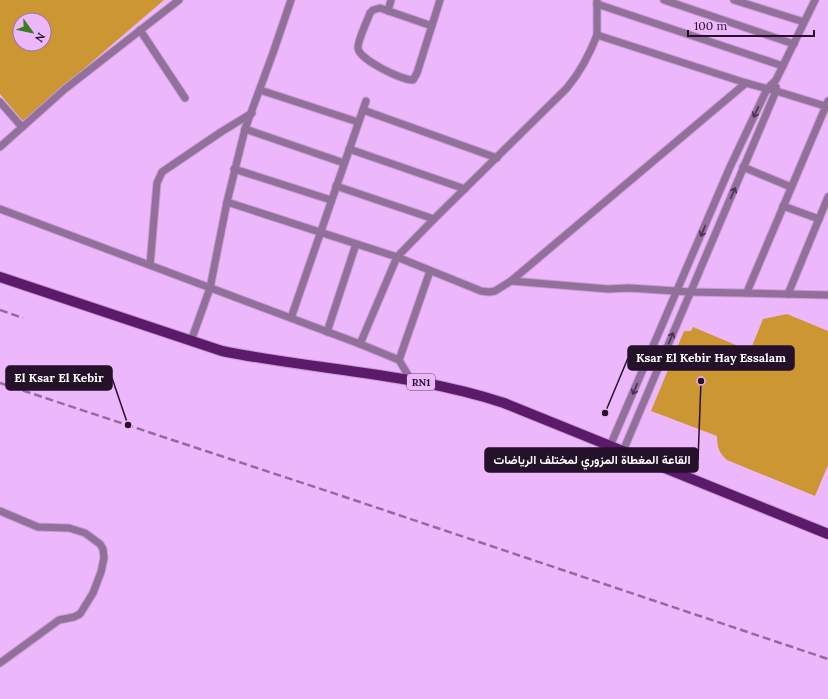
<svg xmlns="http://www.w3.org/2000/svg" width="828" height="699" viewBox="0 0 828 699" font-family="Lora,Vazirmatn,serif">
	<rect width="100%" height="100%" fill="#edb7fb"/>
	<g fill="#cc9732" fill-rule="evenodd">
		<path d="M0,0H164L23,121L0,94ZM20,20H44V44H20Z"/>
		<path d="M787,314L828,331V465L815,496L727,460C719,453 717,447 717,436L651,411L684,331H691L693,327L750,351L763,319Z"/>
	</g>
	<g fill="none" stroke-linecap="round" stroke-linejoin="round">
		<defs>
			<g id="minor">
				<polyline points="597,0 597,35"/>
				<polyline points="664,0 794,44"/>
				<polyline points="734,0 804,22"/>
				<polyline points="597,4 783,66"/>
				<polyline points="388,11 391,0"/>
				<path d="M432,26L380,8L373,10L370,13C367,22 358,39 358,48C359,60 402,80 413,80L417,73L440,0"/>
				<polyline points="140,30 185,98"/>
				<polyline points="260,90 358,122"/>
				<polyline points="0,102 22,127"/>
				<polyline points="363,110 497,158"/>
				<polyline points="245,129 344,163"/>
				<polyline points="0,147 65,89 179,0"/>
				<polyline points="349,149 465,189"/>
				<polyline points="743,167 791,187"/>
				<polyline points="234,169 331,200"/>
				<polyline points="336,186 434,219"/>
				<polyline points="227,202 397,257 481,291 489,292 495,291 511,281 746,83"/>
				<polyline points="783,206 819,219"/>
				<polyline points="0,209 360,344 399,360"/>
				<polyline points="150,265 157,183 162,172 221,132 252,113"/>
				<polyline points="511,281 608,289 629,288 691,292 828,295"/>
				<polyline points="747,292 828,101"/>
				<polyline points="788,294 828,197"/>
				<polyline points="291,318 366,101"/>
				<polyline points="327,332 356,244"/>
				<polyline points="191,341 210,288 227,202 245,129 273,53 291,0"/>
				<path d="M360,344L397,257L434,219L567,88C581,71 589,56 597,35L746,83L776,91L828,107"/>
				<polyline points="411,380 399,360 430,271"/>
				<polyline points="610,446 730,167 767,89 776,80 815,0"/>
				<polyline points="623,451 776,91 776,87"/>
				<polyline points="0,511 38,527 69,528 85,533 100,544 103,549 104,558 101,572 93,593 80,614 74,617 59,620 0,663"/>
			</g>
			<path id="primary" d="M0,277L222,351C316,370 413,373 504,403L828,534"/>
		</defs>
		<use href="#minor" stroke="#c999d5" stroke-width="9"/>
		<use href="#primary" stroke="#c999d5" stroke-width="12"/>
		<use href="#minor" stroke="#91709a" stroke-width="7"/>
		<use href="#primary" stroke="#5c1b6a" stroke-width="10"/>
		<g stroke="#926b9c" stroke-width="2.5" stroke-dasharray="8 4" stroke-linecap="butt">
			<polyline points="0,310 23,318"/>
			<polyline points="0,383 339,495 828,659"/>
		</g>
	</g>
	<defs><path id="oneway-shaft" d="M-6 0H5M1.5-3L5.5 0L1.5 3" fill="none" stroke-width="1.6" stroke-linecap="round" stroke-linejoin="round"/></defs>
	<g stroke="#4b3251">
		<use href="#oneway-shaft" transform="translate(756 112) rotate(115)"/>
		<use href="#oneway-shaft" transform="translate(733 193) rotate(-67)"/>
		<use href="#oneway-shaft" transform="translate(703 231) rotate(113)"/>
		<use href="#oneway-shaft" transform="translate(671 338) rotate(-67)"/>
		<use href="#oneway-shaft" transform="translate(635 389) rotate(113)"/>
	</g>
	<g text-anchor="middle" stroke-width="4" stroke-linejoin="round" paint-order="stroke">
		<rect fill="#edb7fb" stroke="#614369" stroke-width="1" x="407" y="374" width="28" height="16" rx="3"/>
		<g font-size="10" font-weight="bold" fill="#25112a">
			<text x="421" y="386">RN1</text>
		</g>
	</g>
	<path fill="none" stroke="#25112a" stroke-width="1.5" d="M605 413L628 358M128 425L112 378M701 381L698 460"/>
	<g fill="#25112a" stroke="#edb7fb" stroke-width="1.5">
		<circle cx="605" cy="413" r="4"/>
		<circle cx="128" cy="425" r="4"/>
		<circle cx="701" cy="381" r="4"/>
	</g>
	<g fill="#25112a" stroke="#25112a" stroke-width="1.5">
		<rect x="628" y="346" width="166" height="24" rx="4"/>
		<rect x="6" y="366" width="106" height="24" rx="4"/>
		<rect x="485" y="448" width="213" height="24" rx="4"/>
	</g>
	<g font-size="12" text-anchor="middle" font-weight="bold" fill="#fff">
		<text x="711" y="362">Ksar El Kebir Hay Essalam</text>
		<text x="59" y="382">El Ksar El Kebir</text>
		<text x="592" y="464">القاعة المغطاة المزوري لمختلف الرياضات</text>
	</g>
	<g transform="translate(32 32) rotate(123)"><circle r="19" fill="#edb7fb" stroke="#9d75a7"/>
	<path d="M0-3L7 15L0 10L-7 15Z" fill="#377e23"/>
	<text y="-6" font-size="11" font-weight="bold" text-anchor="middle" fill="#25112a">N</text>
	</g>
	<path d="M688 30v6h126v-6" fill="none" stroke="#25112a" stroke-width="2"/>
	<text x="694" y="30" font-size="12" fill="#25112a" stroke="#edb7fb" stroke-width="3" paint-order="stroke">100 m</text>
</svg>
